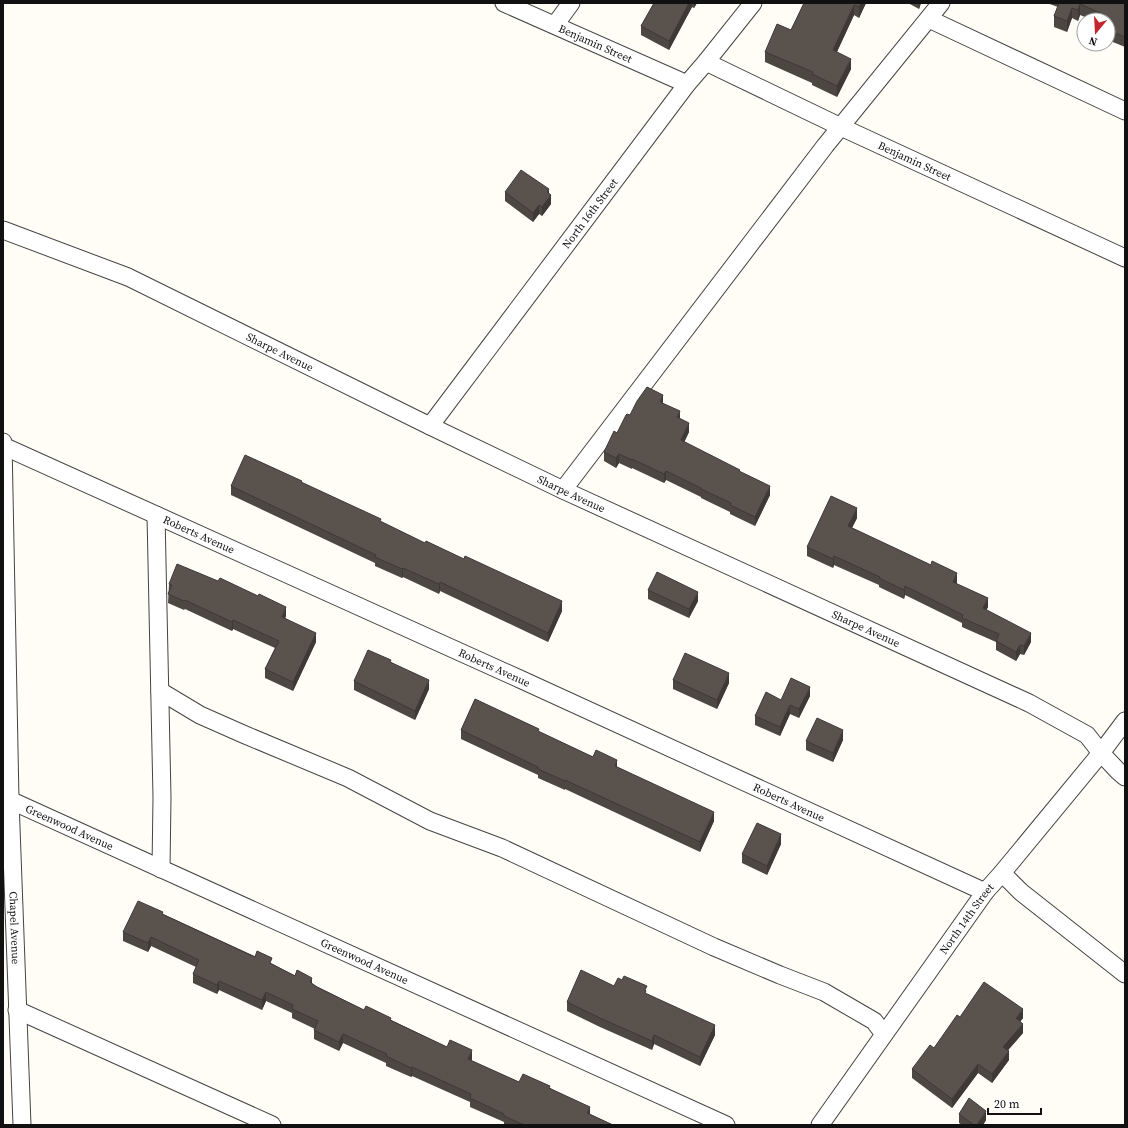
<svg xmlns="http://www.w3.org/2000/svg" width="1128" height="1128" viewBox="0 0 1128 1128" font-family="'Source Serif 4',serif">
	<rect width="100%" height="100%" fill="#fffdf5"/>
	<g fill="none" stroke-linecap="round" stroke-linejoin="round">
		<defs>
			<g id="minor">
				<path id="s1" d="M504,3L687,84"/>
				<polyline points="929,19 1125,111"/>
				<polyline points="555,25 571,3"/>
				<path id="s2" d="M706,62L841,127L1125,258"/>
				<path id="s3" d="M3,230L128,277L430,426L563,490L1029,703L1087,735L1101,753L1118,771L1125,777"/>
				<path id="s4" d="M430,426L687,84L706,62L753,3"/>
				<path id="s5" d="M3,442L10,800L22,1125"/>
				<path id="s6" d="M3,446L522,680L985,892"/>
				<polyline points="563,490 825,146 941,3"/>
				<polyline points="156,515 162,797 161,869"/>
				<polyline points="160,691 200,715 243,734 348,778 430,821 502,848 714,947 780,975 824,992 874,1021 884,1034"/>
				<path id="s7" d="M3,797L726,1125"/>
				<polyline points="1002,873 1021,892 1125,974"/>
				<polyline points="17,1010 272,1125"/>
				<path id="s8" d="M820,1125L985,892L1002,873L1101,753L1125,721"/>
			</g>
		</defs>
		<use href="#minor" stroke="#444" stroke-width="19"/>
		<use href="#minor" stroke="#fff" stroke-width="17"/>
	</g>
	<g fill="#4d4742">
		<polygon points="654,3 697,3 694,8 692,7 669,50 641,35 641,26"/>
		<polygon points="804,3 866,3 859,18 854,15 837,52 851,69 837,97 812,85 812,83 765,62 765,52 791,30"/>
		<polygon points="908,3 921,3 919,9"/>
		<polygon points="1047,3 1125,3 1125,47 1108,40 1108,20 1092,20 1080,15 1078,21 1072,18 1067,32 1054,27 1054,16 1058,7"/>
		<polygon points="505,192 549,193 551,204 542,216 539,214 533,222 505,201"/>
		<polygon points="663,403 680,418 689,432 684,442 740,472 770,495 755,526 730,514 730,512 701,498 701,497 666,480 664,483 632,468 632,469 619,463 616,468 604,461 604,452 630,415"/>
		<polygon points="302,483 562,611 548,642 440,591 439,594 403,577 402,578 375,566 375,563 231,495 231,486"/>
		<polygon points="857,518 852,528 957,582 956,584 988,607 986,610 1031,642 1024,655 1020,654 1016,661 996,650 996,642 962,627 962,623 905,595 904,599 879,587 879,585 834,565 833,568 807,556 807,547"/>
		<polygon points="169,584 286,616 285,618 316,642 293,691 265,678 265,669 275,648 233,629 232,631 185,609 184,610 168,603"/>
		<polygon points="648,590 698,601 689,618 648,599"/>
		<polygon points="391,662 429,689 415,720 354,690 354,681"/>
		<polygon points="673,680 729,683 717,709 673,689"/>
		<polygon points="810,696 799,718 790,714 780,736 755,725 755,716 781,700"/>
		<polygon points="461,730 539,732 593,757 617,767 714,821 700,852 565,789 565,790 538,778 538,775 461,739"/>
		<polygon points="843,740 833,762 806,750 806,741"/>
		<polygon points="781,844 767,875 742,863 742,854"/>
		<polygon points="163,914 272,964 364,1010 391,1020 472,1059 471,1061 519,1082 550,1088 590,1114 613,1125 504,1125 504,1122 470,1107 470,1102 412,1076 411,1077 386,1066 386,1063 343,1043 339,1051 314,1039 314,1030 315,1029 292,1018 292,1013 266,1001 262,1010 219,990 217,994 193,983 193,974 196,967 151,946 148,952 123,941 123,932"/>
		<polygon points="614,986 647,994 715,1035 700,1066 654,1044 652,1050 600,1027 567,1011 567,1002"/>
		<polygon points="960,1017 1023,1018 1020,1022 1023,1033 1008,1050 1009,1060 992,1083 978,1073 952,1108 912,1078 912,1069 934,1048"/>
		<polygon points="959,1114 986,1120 983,1125 962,1125 959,1123"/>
	</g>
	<g fill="#3f3936">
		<polygon points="689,3 692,3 692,7 669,50 669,41"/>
		<polygon points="694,3 697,3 694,8"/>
		<polygon points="861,3 866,3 859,18 859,7"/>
		<polygon points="919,3 921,3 919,9"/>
		<polygon points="1080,4 1080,15 1078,21 1078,10"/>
		<polygon points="854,5 854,15 833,60 833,50"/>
		<polygon points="1072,8 1072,18 1067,32 1067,21"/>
		<polygon points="851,59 851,69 837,97 837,86"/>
		<polygon points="549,189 549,198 551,195 551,204 542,216 542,207 547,192"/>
		<polygon points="539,205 539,214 533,222 533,213"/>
		<polygon points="663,395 663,405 660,402"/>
		<polygon points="680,411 680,420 677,417"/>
		<polygon points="689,423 689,432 681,449 681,440"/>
		<polygon points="619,454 619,463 616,468 616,458"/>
		<polygon points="666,471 666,480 664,483 664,474"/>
		<polygon points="770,486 770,495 755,526 755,517"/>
		<polygon points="857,508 857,518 848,535 848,526"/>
		<polygon points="834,556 834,565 833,568 833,559"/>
		<polygon points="403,568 403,577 402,578 402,569"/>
		<polygon points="957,573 957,582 953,591 953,582"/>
		<polygon points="440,582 440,591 439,594 439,584"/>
		<polygon points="905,586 905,595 904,599 904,590"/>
		<polygon points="698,592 698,601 689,618 689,609"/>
		<polygon points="988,598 988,607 983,617 983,608"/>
		<polygon points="562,601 562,611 548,642 548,633"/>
		<polygon points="286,607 286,616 282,626 282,617"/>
		<polygon points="233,620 233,629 232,631 232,622"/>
		<polygon points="316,633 316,642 293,691 293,682"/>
		<polygon points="1031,633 1031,642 1024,655 1024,646"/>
		<polygon points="1020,645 1020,654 1016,661 1016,652"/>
		<polygon points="729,673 729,683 717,709 717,700"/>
		<polygon points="429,680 429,689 415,720 415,711"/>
		<polygon points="810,687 810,696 799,718 799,709"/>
		<polygon points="790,705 790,714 780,736 780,727"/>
		<polygon points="843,730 843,740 833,762 833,753"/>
		<polygon points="617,760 617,769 615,766"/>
		<polygon points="714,812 714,821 700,852 700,842"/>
		<polygon points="781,834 781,844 767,875 767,866"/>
		<polygon points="151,937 151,946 148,952 148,943"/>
		<polygon points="312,978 312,987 310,982"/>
		<polygon points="219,981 219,990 217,994 217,985"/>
		<polygon points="266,992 266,1001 262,1010 262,1000"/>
		<polygon points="1023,1009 1023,1018 1016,1027 1016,1018"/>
		<polygon points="1023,1024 1023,1033 1003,1056 1003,1047"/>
		<polygon points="715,1025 715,1035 700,1066 700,1057"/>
		<polygon points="343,1034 343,1043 339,1051 339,1042"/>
		<polygon points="654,1035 654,1044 652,1050 652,1041"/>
		<polygon points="472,1050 472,1059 468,1068 468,1059"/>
		<polygon points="1009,1051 1009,1060 992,1083 992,1074"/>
		<polygon points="978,1064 978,1073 952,1108 952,1099"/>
		<polygon points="412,1067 412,1076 411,1077 411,1068"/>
		<polygon points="590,1107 590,1116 587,1113"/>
		<polygon points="986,1111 986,1120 983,1125 977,1125"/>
	</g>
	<g fill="#5a524d" stroke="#3f3936">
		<polygon points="654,3 689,3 669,41 641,26"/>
		<polygon points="804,3 861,3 859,7 854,5 833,50 851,59 837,86 812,74 813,72 765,52 777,24 791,30"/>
		<polygon points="1059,3 1125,3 1125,37 1108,30 1108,20 1103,20 1105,15 1080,4 1078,10 1072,8 1067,21 1054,16"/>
		<polygon points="521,170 549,189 547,192 551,195 542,207 539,205 533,213 505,192"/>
		<polygon points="647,387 663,395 660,402 680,411 677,417 689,423 681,440 740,470 739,471 770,486 755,517 730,505 731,503 701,489 701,488 666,471 664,474 632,459 632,460 619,454 616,458 604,452 614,431 617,433 626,415 627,414 630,415 637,401"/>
		<polygon points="245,455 302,481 301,482 381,519 380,521 425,543 426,541 464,559 465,556 562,601 548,633 440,582 439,584 403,568 402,569 375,557 376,555 231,486"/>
		<polygon points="831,496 857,508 848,526 931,565 932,561 957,573 953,582 988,598 983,608 1031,633 1024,646 1020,645 1016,652 996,641 999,634 962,618 963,615 905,586 904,590 879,578 880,577 834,556 833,559 807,547"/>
		<polygon points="177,564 218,581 220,578 258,596 259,594 286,607 282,617 316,633 293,682 265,669 279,641 233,620 232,622 185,600 184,601 168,594 172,585 169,584"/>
		<polygon points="657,572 698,592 689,609 648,590"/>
		<polygon points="368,650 391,660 390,662 429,680 415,711 354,681"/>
		<polygon points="685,653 729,673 717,700 673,680"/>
		<polygon points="791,678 810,687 799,709 790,705 780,727 755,716 766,692 781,700"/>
		<polygon points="475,699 539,729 538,731 593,757 596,750 617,760 615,766 714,812 700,842 565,780 565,781 538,769 538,767 461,730"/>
		<polygon points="817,718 843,730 833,753 806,741"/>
		<polygon points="757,823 781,834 767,866 742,854"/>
		<polygon points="138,901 163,912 162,914 246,953 255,957 257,951 272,958 270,963 295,976 297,970 312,978 310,982 317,987 364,1010 366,1006 391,1018 390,1020 447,1047 450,1040 472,1050 468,1059 519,1082 523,1074 550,1086 549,1088 590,1107 587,1113 613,1125 524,1125 504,1116 504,1114 470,1098 471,1094 412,1067 411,1068 386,1056 387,1054 343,1034 339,1042 314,1030 318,1021 292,1009 293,1005 266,992 262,1000 219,981 217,985 193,974 199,960 151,937 148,943 123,932"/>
		<polygon points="581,970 614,986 618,978 622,980 624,976 647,986 645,990 646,991 645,993 715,1025 700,1057 654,1035 652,1041 600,1018 567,1002"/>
		<polygon points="984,982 1023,1009 1016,1018 1023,1024 1003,1047 1009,1051 992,1074 978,1064 952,1099 912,1069 930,1045 934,1048 957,1015 960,1017"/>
		<polygon points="969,1098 986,1111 977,1125 974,1125 959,1114"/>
	</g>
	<g text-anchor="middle" stroke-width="4" stroke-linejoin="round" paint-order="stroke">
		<g font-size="11" fill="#111" stroke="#fff">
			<text dy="4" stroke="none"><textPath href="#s1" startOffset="100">Benjamin Street</textPath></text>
			<text dy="4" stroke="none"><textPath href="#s2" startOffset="231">Benjamin Street</textPath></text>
			<text dy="4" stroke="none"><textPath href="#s4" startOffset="266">North 16th Street</textPath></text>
			<text dy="4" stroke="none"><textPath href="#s3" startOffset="303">Sharpe Avenue</textPath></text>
			<text dy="4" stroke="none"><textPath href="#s3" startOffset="627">Sharpe Avenue</textPath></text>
			<text dy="4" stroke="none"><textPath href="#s6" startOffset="215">Roberts Avenue</textPath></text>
			<text dy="4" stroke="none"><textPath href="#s3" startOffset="951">Sharpe Avenue</textPath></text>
			<text dy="4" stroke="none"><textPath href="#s6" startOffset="539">Roberts Avenue</textPath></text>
			<text dy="4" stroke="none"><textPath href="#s6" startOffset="863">Roberts Avenue</textPath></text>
			<text dy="4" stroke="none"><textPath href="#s7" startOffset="73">Greenwood Avenue</textPath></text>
			<text dy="4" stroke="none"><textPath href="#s8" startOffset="253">North 14th Street</textPath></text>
			<text dy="4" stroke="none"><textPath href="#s5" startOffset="486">Chapel Avenue</textPath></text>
			<text dy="4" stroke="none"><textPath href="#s7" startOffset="397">Greenwood Avenue</textPath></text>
		</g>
	</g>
	<rect width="1128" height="1128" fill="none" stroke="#111111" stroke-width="8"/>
	<g transform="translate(1096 32) rotate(198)"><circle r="19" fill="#ffffff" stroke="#a0a0a0"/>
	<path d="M0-3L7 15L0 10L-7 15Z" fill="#c4262e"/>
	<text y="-6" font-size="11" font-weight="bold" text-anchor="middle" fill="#111111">N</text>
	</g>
	<path d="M988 1108v6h53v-6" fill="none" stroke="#111111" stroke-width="2"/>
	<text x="994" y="1108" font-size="12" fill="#111111" stroke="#ffffff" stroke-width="3" paint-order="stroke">20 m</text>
</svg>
